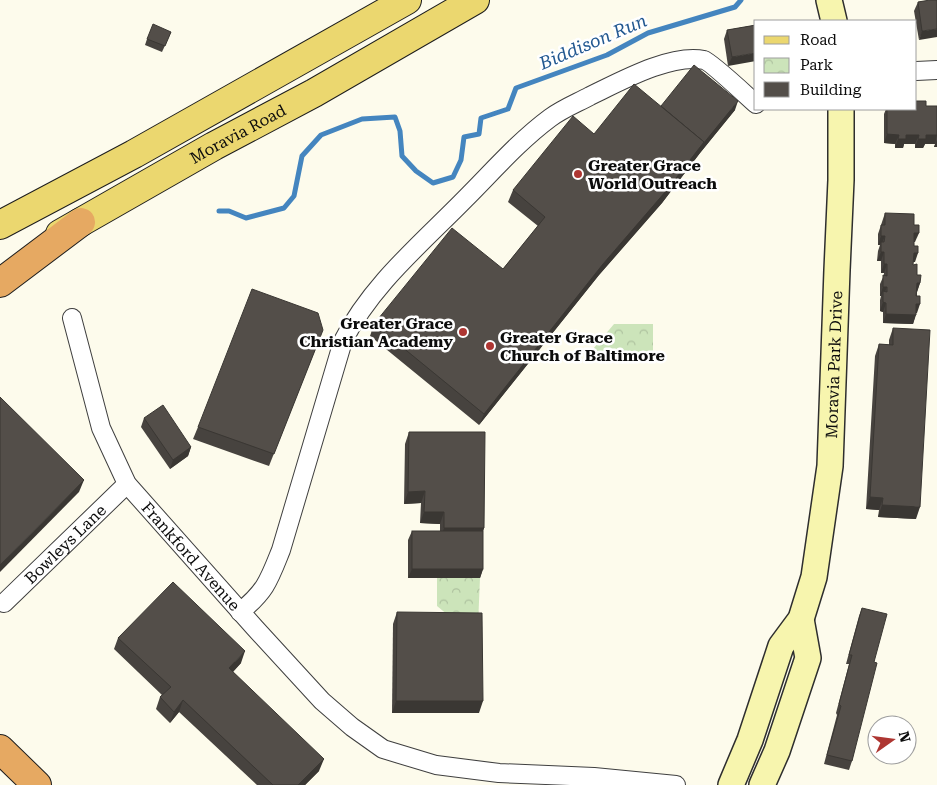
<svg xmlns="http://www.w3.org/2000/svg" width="937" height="785" viewBox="0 0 937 785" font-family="'Roboto Serif',serif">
	<defs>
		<pattern id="park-crowns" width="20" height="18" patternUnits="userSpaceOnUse" patternTransform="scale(1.25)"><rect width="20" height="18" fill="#cce4ba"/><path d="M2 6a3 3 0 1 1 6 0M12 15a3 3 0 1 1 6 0" fill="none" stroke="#aec29f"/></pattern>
	</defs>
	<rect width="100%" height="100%" fill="#fdfbec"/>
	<g fill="url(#park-crowns)">
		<polygon points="614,324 653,324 653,352 595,352 593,349"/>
		<polygon points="437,578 480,578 478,625 460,625 437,606"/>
	</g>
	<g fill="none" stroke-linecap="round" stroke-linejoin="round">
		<polyline stroke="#4485bf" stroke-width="5" points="219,211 229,211 246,218 284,208 294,196 302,156 321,135 362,119 395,117 400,131 402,156 416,171 433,183 453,177 461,160 464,137 479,134 481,118 508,109 516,88 607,55 648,33 735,7 741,0"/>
		<defs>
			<g id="minor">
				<polyline points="916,71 937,70"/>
				<path id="s1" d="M72,318L101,428L127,484L255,628L322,701L352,727L383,749L436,765L499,773L594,777L676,785"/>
				<path id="s2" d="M4,603L127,484"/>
				<path d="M240,612C266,591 269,580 281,550L343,341C371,285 422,243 465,199C493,171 519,141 550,118C562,109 577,103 590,96C619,82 671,53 704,60C711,62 747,96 756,104"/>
			</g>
			<g id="secondary">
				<polyline points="829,0 834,21"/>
				<path id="s3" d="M731,785L750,740L781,646L801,619L814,577L830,466L837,270L841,180V109"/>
				<polyline points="762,785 777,751 808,658 801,619"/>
			</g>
			<g id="primary">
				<polyline points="0,225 134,154 407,0"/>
				<path id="s4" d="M60,234L214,146L314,93L475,0"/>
			</g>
			<g id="motorway">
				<polyline points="0,283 81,222"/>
				<polyline points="0,749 37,785"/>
			</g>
		</defs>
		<use href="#minor" stroke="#3f3f3f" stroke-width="20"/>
		<use href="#secondary" stroke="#2e2e2e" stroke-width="28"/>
		<use href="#primary" stroke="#1d1d1d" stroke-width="30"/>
		<use href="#motorway" stroke="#1d1d1d" stroke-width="30"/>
		<use href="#minor" stroke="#fff" stroke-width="18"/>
		<use href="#secondary" stroke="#f7f5ae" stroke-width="25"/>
		<use href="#primary" stroke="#ebd76f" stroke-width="28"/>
		<use href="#motorway" stroke="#e6a962" stroke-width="28"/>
	</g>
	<g fill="#47433f">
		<polygon points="937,0 919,40 914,11 918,2"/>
		<polygon points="756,25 728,66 724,39 727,30"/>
		<polygon points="171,32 162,52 145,45 147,39"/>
		<polygon points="661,106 735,110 700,153 662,203 599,275 479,425 370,336 374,324 503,269 538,226 508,202 513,190 594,134"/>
		<polygon points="926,106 937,106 937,147 934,147 935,144 925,144 923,148 915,148 915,144 904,144 903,148 895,148 895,144 884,143 884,114 886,109 916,109"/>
		<polygon points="885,213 914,225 915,242 914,242 915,262 913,262 913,265 920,283 917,292 917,313 916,313 913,324 883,323 883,312 880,311 880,300 881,296 880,296 880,284 884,275 884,273 881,273 881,261 877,261 878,251 880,245 878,245 878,234"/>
		<polygon points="893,328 916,519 878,517 879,510 866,509 875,356 879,344 889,345 889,340"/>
		<polygon points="318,342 269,466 193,439 198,427"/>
		<polygon points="144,418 191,447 188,456 170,469 141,427"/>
		<polygon points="409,432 484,528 483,531 483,569 480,578 408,578 408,540 412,531 440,531 440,524 420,523 421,503 404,504 405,444"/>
		<polygon points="862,608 874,662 852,761 849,770 824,764 837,715 836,713 849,664 846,664 859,616"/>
		<polygon points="397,612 479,713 392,713 393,624"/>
		<polygon points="118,638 241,663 233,672 319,771 305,785 257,785 179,712 170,723 156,709 160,697 162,695 114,649"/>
	</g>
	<g fill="#3a3733">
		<polygon points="937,29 937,37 919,40 922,31"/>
		<polygon points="756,53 756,61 728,66 732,57"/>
		<polygon points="738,101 735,110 700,153 662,203 599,275 479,425 484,414 603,264"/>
		<polygon points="887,134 899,135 895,144 884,143"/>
		<polygon points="906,135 919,135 915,144 904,144 903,148 895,148 898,139"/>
		<polygon points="926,135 937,135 935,144 925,144 923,148 915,148 918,139"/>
		<polygon points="937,140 937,147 934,147"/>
		<polygon points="914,233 919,233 915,242 911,242"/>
		<polygon points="881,236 885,236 881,245 881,242 880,245 878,245"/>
		<polygon points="881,252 884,252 881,261 877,261"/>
		<polygon points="914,253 918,253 915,262 910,262"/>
		<polygon points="884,264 887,264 884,273 881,273"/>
		<polygon points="917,283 920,283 917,292 913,292"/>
		<polygon points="883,287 887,287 883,296 883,291 881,296 880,296"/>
		<polygon points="883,302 886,303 883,312 880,311"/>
		<polygon points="916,304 920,304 917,313 913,313"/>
		<polygon points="886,314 916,315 913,324 883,323"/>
		<polygon points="191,447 188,456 170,469 173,460"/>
		<polygon points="84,480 79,492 0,572 0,565"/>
		<polygon points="425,491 421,503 404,504 408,492"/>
		<polygon points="870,497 883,498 879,510 866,509"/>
		<polygon points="882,505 920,507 916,519 878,517"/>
		<polygon points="424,512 444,512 440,524 420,523"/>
		<polygon points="444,528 484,528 480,540 440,540"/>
		<polygon points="412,569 483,569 480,578 408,578"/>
		<polygon points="245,651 241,663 225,680 229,668"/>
		<polygon points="183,700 179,712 170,723 174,712"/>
		<polygon points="396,701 483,701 479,713 392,713"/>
		<polygon points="324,759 319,771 305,785 298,785"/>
	</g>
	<g fill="#534e49" stroke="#3a3733">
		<polygon points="930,0 937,0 937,29 922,31 918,2"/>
		<polygon points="153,24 171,32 165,46 147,39"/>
		<polygon points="756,25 756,53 732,57 727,30"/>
		<polygon points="694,65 738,101 703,144 704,142 661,106"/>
		<polygon points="634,84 704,142 666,191 603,264 484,414 374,324 452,228 503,269 545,217 513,190 573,116 594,134"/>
		<polygon points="916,101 926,101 926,106 937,106 937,135 926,135 926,139 918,139 919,135 906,135 906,139 898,139 899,135 887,134 887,109 916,109"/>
		<polygon points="885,213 914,214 914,225 919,225 919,233 914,233 914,246 918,246 918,253 914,253 913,265 917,264 917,275 921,275 920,283 917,283 916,296 920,296 920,304 916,304 916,315 886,314 886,303 883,302 883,291 887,292 887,287 883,287 883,275 887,276 887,264 884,264 884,252 881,252 881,242 884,242 885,236 881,236 881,225 885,225"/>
		<polygon points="252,289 318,313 323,330 274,454 198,427"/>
		<polygon points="893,328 930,330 920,507 882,505 883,498 870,497 879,344 893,345"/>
		<polygon points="0,397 84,480 0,565"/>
		<polygon points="163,405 191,447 173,460 144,418"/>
		<polygon points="409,432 485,432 484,528 444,528 444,512 424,512 425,491 408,492"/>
		<rect x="412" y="531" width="71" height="38"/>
		<polygon points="173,582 245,651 229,668 324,759 298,785 273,785 183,700 174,712 160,697 171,687 118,638"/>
		<polygon points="862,608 887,614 874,662 877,663 852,761 827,755 841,706 839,704 852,655 849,655"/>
		<polygon points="397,612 482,613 483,701 396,701"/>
	</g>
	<g fill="#ae3632" stroke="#fff" stroke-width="2">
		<circle cx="578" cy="174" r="5"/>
		<circle cx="463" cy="332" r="5"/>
		<circle cx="490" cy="346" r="5"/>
	</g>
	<g text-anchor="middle" stroke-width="5" stroke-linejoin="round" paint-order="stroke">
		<g font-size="16" fill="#0c0c0c" stroke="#fff">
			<text dy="6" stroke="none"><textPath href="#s4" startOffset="204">Moravia Road</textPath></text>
			<text dy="6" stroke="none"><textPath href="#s3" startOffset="439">Moravia Park Drive</textPath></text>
			<text dy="6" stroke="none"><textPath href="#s2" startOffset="85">Bowleys Lane</textPath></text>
			<text dy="6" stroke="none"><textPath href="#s1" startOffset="272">Frankford Avenue</textPath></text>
		</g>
		<g font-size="16" font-weight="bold" fill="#0c0c0c" stroke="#fff" text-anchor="start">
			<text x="588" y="171">Greater Grace<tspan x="588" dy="18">World Outreach</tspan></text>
			<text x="453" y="329" text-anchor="end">Greater Grace<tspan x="453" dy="18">Christian Academy</tspan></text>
			<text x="500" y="343">Greater Grace<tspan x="500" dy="18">Church of Baltimore</tspan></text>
		</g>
		<g font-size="18" font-style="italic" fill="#225891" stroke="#fff">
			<text transform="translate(593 42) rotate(-23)" y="6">Biddison Run</text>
		</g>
	</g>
	<rect x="754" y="20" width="162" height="90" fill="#ffffff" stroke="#9e9e9e"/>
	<rect x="764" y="36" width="25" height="8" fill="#ebd76f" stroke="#9e9e9e"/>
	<text x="800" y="45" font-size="15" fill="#0c0c0c">Road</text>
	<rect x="764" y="58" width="25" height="15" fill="url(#park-crowns)" stroke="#9e9e9e"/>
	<text x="800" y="70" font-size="15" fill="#0c0c0c">Park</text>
	<rect x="764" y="82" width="25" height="15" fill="#534e49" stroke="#9e9e9e"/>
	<text x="800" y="95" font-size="15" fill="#0c0c0c">Building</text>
	<g transform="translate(892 740) rotate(76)"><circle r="24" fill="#ffffff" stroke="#9e9e9e"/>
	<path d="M0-4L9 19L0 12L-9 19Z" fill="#ae3632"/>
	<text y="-8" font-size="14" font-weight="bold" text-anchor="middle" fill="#0c0c0c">N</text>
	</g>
</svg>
